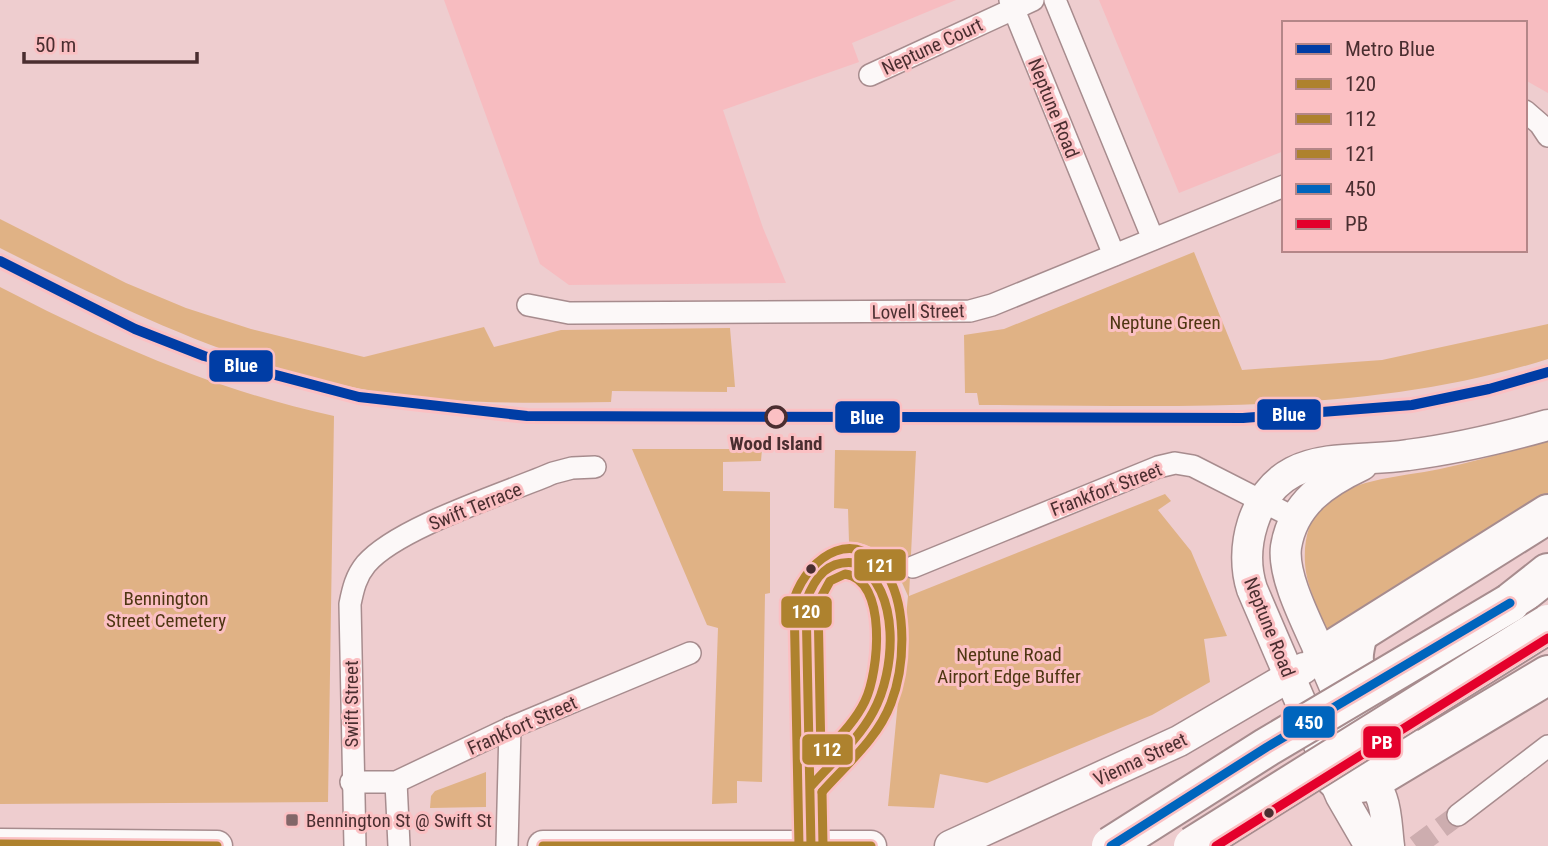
<svg xmlns="http://www.w3.org/2000/svg" width="1548" height="846" viewBox="0 0 1548 846" font-family="'Roboto Condensed',sans-serif">
	<rect width="100%" height="100%" fill="#eecdcf"/>
	<g fill="#f7bcc0">
		<polygon points="444,0 956,0 852,43 859,62 723,110 763,228 786,283 569,285 540,264"/>
		<polygon points="1099,0 1548,0 1548,93 1525,80 1525,23 1284,23 1284,151 1179,193"/>
	</g>
	<g fill="#e0b285">
		<path d="M0,219L126,283L186,308L251,329L364,357L484,327L494,347L561,330L730,328L735,387H727V392L612,391L611,402C532,403 450,405 372,391C239,367 119,308 0,248Z"/>
		<path d="M1194,252L1242,370L1382,360L1548,324V359C1364,417 1169,405 979,405L977,393H965L964,335L1004,329Z"/>
		<path d="M0,287C108,343 214,390 334,416L328,802L0,804Z"/>
		<path d="M1548,439V496L1328,634C1320,612 1306,586 1305,563C1300,478 1383,481 1440,469C1477,461 1512,451 1548,439Z"/>
		<polygon points="632,449 762,449 761,461 723,462 723,491 770,492 770,593 765,594 762,782 737,781 737,803 712,804 718,628 707,625"/>
		<path d="M835,450L916,451L909,596L1165,494L1171,501L1158,510L1191,551L1227,636L1204,639L1210,682L1152,715L987,783L940,774L934,808L888,806L908,596C897,569 881,542 849,542L848,509L834,508Z"/>
		<polygon points="486,772 486,807 430,808 431,796 435,791"/>
	</g>
	<g fill="none" stroke-linecap="round" stroke-linejoin="round">
		<polyline stroke="#cdadaf" stroke-width="21" stroke-dasharray="21 10" stroke-linecap="butt" points="1416,846 1458,815"/>
		<defs>
			<g id="street">
				<polyline points="1010,0 1114,255"/>
				<polyline points="1055,0 1153,239"/>
				<polyline points="870,75 1033,0"/>
				<polyline points="1525,111 1540,124 1548,136"/>
				<polyline points="528,305 569,313 970,311 992,305 1284,186"/>
				<polyline points="913,567 1158,467 1175,463 1193,466 1297,519"/>
				<polyline points="351,782 396,782 510,728 690,653"/>
				<polyline points="396,782 399,846"/>
				<polyline points="1458,815 1548,746"/>
				<path d="M355,846L350,604C353,589 356,576 366,564C398,527 504,494 553,473L572,468L595,467"/>
				<polyline points="507,846 510,728"/>
			</g>
			<g id="secondary">
				<path d="M1362,465C1326,482 1293,503 1286,547C1282,578 1310,628 1322,657C1342,704 1363,751 1382,799C1387,813 1387,831 1389,846"/>
				<polyline points="0,844 217,846"/>
				<polyline points="543,846 871,846"/>
				<polyline points="950,846 1179,741 1304,668"/>
				<path d="M1370,846L1341,796L1252,589C1239,549 1253,493 1293,472C1326,455 1371,461 1408,455C1455,449 1502,438 1548,425"/>
			</g>
			<g id="highway">
				<polyline points="1510,603 1548,573"/>
				<path d="M1358,634C1356,642 1353,652 1354,661C1356,686 1389,737 1410,748"/>
				<polyline points="1322,656 1548,514"/>
				<path d="M1332,775C1341,787 1360,784 1373,780L1548,675"/>
			</g>
		</defs>
		<use href="#street" stroke="#a78c8e" stroke-width="24"/>
		<use href="#secondary" stroke="#a78c8e" stroke-width="33"/>
		<use href="#highway" stroke="#a78c8e" stroke-width="42"/>
		<use href="#street" stroke="#fcf8f8" stroke-width="21"/>
		<use href="#secondary" stroke="#fcf8f8" stroke-width="30"/>
		<use href="#highway" stroke="#fcf8f8" stroke-width="38"/>
		<defs>
			<g id="highway-bridge">
				<polyline points="1111,846 1267,747 1510,603"/>
				<polyline points="1193,846 1548,624"/>
			</g>
		</defs>
		<use href="#highway-bridge" stroke="#a78c8e" stroke-width="42" stroke-linecap="butt"/>
		<use href="#highway-bridge" stroke="#fcf8f8" stroke-width="38"/>
		<defs>
			<g id="bus-1">
				<path d="M811,786C832,762 858,740 873,712C896,671 901,589 856,563C828,559 815,577 806,601L811,846"/>
				<polyline points="0,844 217,846"/>
				<polyline points="543,846 871,846"/>
			</g>
			<g id="bus-2">
				<path d="M845,574C888,580 879,672 865,701C855,722 837,739 821,756L818,603L830,581Z"/>
				<polyline points="822,792 823,846"/>
			</g>
			<path id="bus-3" d="M799,846L794,599C809,554 859,524 888,576C907,610 905,667 891,703C878,738 847,764 822,792"/>
			<polyline id="bus-4" points="1111,846 1267,747 1510,603"/>
			<polyline id="bus-5" points="1216,846 1548,638"/>
		</defs>
		<use href="#bus-1" stroke="#fbc0c3" stroke-width="14"/>
		<use href="#bus-2" stroke="#fbc0c3" stroke-width="14"/>
		<use href="#bus-3" stroke="#fbc0c3" stroke-width="14"/>
		<use href="#bus-4" stroke="#fbc0c3" stroke-width="14"/>
		<use href="#bus-5" stroke="#fbc0c3" stroke-width="14"/>
		<use href="#bus-1" stroke="#ae822e" stroke-width="9"/>
		<use href="#bus-2" stroke="#ae822e" stroke-width="9"/>
		<use href="#bus-3" stroke="#ae822e" stroke-width="9"/>
		<use href="#bus-4" stroke="#0065bd" stroke-width="9"/>
		<use href="#bus-5" stroke="#e4002b" stroke-width="9"/>
		<defs>
			<polyline id="metro-1" points="0,261 135,329 204,356 359,397 527,416 1243,418 1412,405 1489,389 1548,372"/>
		</defs>
		<use href="#metro-1" stroke="#fbc0c3" stroke-width="16"/>
		<use href="#metro-1" stroke="#003da5" stroke-width="10"/>
	</g>
	<circle fill="#fbc0c3" stroke="#4a2e30" stroke-width="3.5" cx="776" cy="417" r="10"/>
	<g fill="#4a2e30" stroke="#fbc0c3" stroke-width="2.5">
		<circle cx="811" cy="569" r="6"/>
		<circle cx="1269" cy="813" r="6"/>
	</g>
	<rect fill="#836668" stroke="#fbc0c3" stroke-width="2.5" x="285" y="813" width="14" height="14" rx="3.5"/>
	<g text-anchor="middle" stroke-width="6" stroke-linejoin="round" paint-order="stroke">
		<g font-size="19" fill="#4a2e30" stroke="#fbc0c3">
			<text transform="translate(932 46) rotate(-25)" y="7">Neptune Court</text>
			<text transform="translate(1054 108) rotate(68)" y="7">Neptune Road</text>
			<text transform="translate(918 311) rotate(-1)" y="7">Lovell Street</text>
			<text transform="translate(1106 489) rotate(-21)" y="7">Frankfort Street</text>
			<text transform="translate(475 506) rotate(-22)" y="7">Swift Terrace</text>
			<text transform="translate(1270 627) rotate(68)" y="7">Neptune Road</text>
			<text transform="translate(351 704) rotate(-90)" y="7">Swift Street</text>
			<text transform="translate(522 725) rotate(-24)" y="7">Frankfort Street</text>
			<text transform="translate(1140 759) rotate(-25)" y="7">Vienna Street</text>
		</g>
		<g font-size="19" fill="#4e3612" stroke="#fbc0c3">
			<text x="1165" y="329">Neptune Green</text>
			<text x="166" y="605">Bennington<tspan x="166" dy="22">Street Cemetery</tspan></text>
			<text x="1009" y="661">Neptune Road<tspan x="1009" dy="22">Airport Edge Buffer</tspan></text>
		</g>
		<g font-size="19" font-weight="bold" fill="#4a2e30" stroke="#fbc0c3">
			<text x="776" y="450">Wood Island</text>
		</g>
		<g font-size="19" fill="#4a2e30" stroke="#fbc0c3" text-anchor="start">
			<text x="306" y="827">Bennington St @ Swift St</text>
		</g>
	</g>
	<g stroke="#fbc0c3" stroke-width="2.5">
		<rect x="208" y="349" width="66" height="34" rx="7" fill="#003da5"/>
		<rect x="1256" y="398" width="66" height="33" rx="7" fill="#003da5"/>
		<rect x="834" y="400" width="67" height="34" rx="7" fill="#003da5"/>
		<rect x="853" y="548" width="54" height="34" rx="7" fill="#ae822e"/>
		<rect x="780" y="595" width="53" height="34" rx="7" fill="#ae822e"/>
		<rect x="1282" y="705" width="54" height="34" rx="7" fill="#0065bd"/>
		<rect x="1362" y="725" width="40" height="34" rx="7" fill="#e4002b"/>
		<rect x="801" y="733" width="53" height="33" rx="7" fill="#ae822e"/>
	</g>
	<g font-size="19" text-anchor="middle" font-weight="bold" fill="#fff">
		<text x="241" y="372">Blue</text>
		<text x="1289" y="421">Blue</text>
		<text x="867" y="424">Blue</text>
		<text x="880" y="572">121</text>
		<text x="806" y="618">120</text>
		<text x="1309" y="729">450</text>
		<text x="1382" y="749">PB</text>
		<text x="827" y="756">112</text>
	</g>
	<rect x="1282" y="21" width="245" height="231" fill="#fbc0c3" stroke="#b48688" stroke-width="2"/>
	<rect x="1296" y="44" width="35" height="10" fill="#003da5" stroke="#b48688" stroke-width="2"/>
	<text x="1345" y="56" font-size="21" fill="#4a2e30">Metro Blue</text>
	<rect x="1296" y="79" width="35" height="10" fill="#ae822e" stroke="#b48688" stroke-width="2"/>
	<text x="1345" y="91" font-size="21" fill="#4a2e30">120</text>
	<rect x="1296" y="114" width="35" height="10" fill="#ae822e" stroke="#b48688" stroke-width="2"/>
	<text x="1345" y="126" font-size="21" fill="#4a2e30">112</text>
	<rect x="1296" y="149" width="35" height="10" fill="#ae822e" stroke="#b48688" stroke-width="2"/>
	<text x="1345" y="161" font-size="21" fill="#4a2e30">121</text>
	<rect x="1296" y="184" width="35" height="10" fill="#0065bd" stroke="#b48688" stroke-width="2"/>
	<text x="1345" y="196" font-size="21" fill="#4a2e30">450</text>
	<rect x="1296" y="219" width="35" height="10" fill="#e4002b" stroke="#b48688" stroke-width="2"/>
	<text x="1345" y="231" font-size="21" fill="#4a2e30">PB</text>
	<path d="M24 52v10h173v-10" fill="none" stroke="#4a2e30" stroke-width="3.5"/>
	<text x="35" y="52" font-size="21" fill="#4a2e30" stroke="#fbc0c3" stroke-width="5" paint-order="stroke">50 m</text>
</svg>
